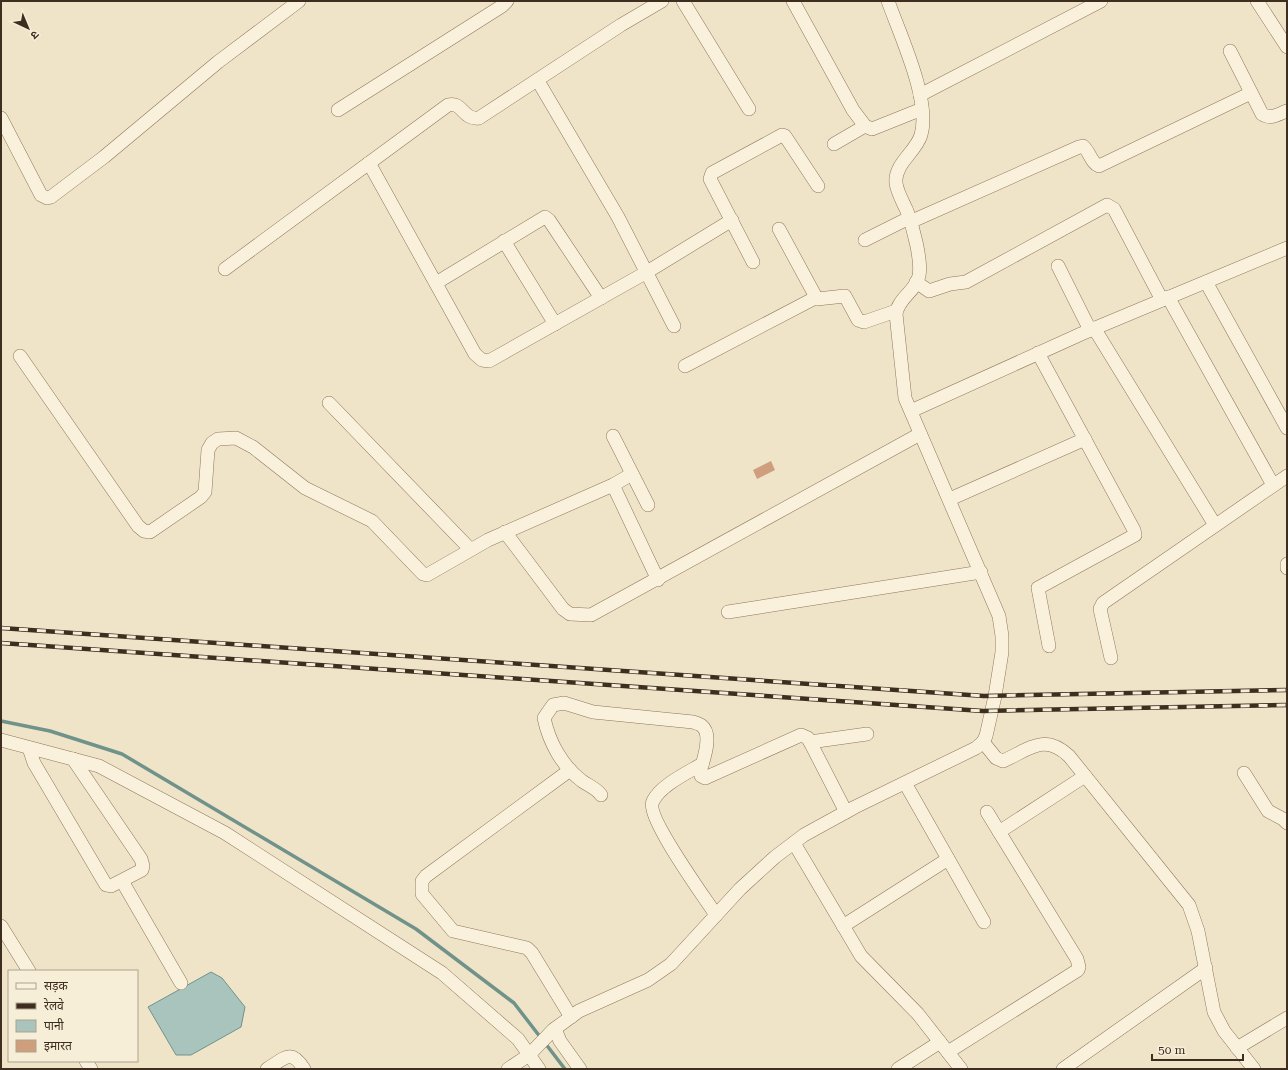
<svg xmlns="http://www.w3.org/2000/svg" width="1288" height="1070" viewBox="0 0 1288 1070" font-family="'Roboto Serif','Noto Sans Devanagari',serif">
	<rect width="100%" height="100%" fill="#f0e4c8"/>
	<polygon fill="#a9c4bc" stroke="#6f938a" points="211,972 222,978 245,1007 241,1027 191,1055 176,1055 148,1007"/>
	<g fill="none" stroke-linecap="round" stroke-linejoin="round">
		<g stroke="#6f938a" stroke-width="3.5">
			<polyline points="1,721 50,731 122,754 416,929 514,1003 541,1038"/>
			<polyline points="545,1043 565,1069"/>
		</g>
	</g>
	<polygon fill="#cf9f7d" points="771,461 775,470 757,479 753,470"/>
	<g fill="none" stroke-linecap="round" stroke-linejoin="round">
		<defs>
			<g id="minor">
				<polyline points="683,1 749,109"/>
				<polyline points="793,1 853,110 865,126 872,129 922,109"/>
				<polyline points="1257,1 1287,47"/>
				<path d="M1230,51L1262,114C1271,120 1278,114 1287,111"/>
				<polyline points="538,81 618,217 674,326"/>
				<polyline points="920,95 1101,1"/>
				<polyline points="338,110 502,6 507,1"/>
				<polyline points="1,118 41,195 47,198 51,197 104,157 218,62 299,1"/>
				<polyline points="834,144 865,126"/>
				<polyline points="369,163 475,354 482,360 489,361 647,272 732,220"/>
				<path d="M910,222L1079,147L1083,146C1090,152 1091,163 1099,166L1251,93"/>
				<polyline points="779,229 817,299 845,296 858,320 864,322 896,311"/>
				<polyline points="865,240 909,218"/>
				<polyline points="504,241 555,324"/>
				<polyline points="753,262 710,179 712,173 782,135 785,136 818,186"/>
				<polyline points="1058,266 1090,330"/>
				<path d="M225,269L448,105C463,101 462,120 479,118L621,25L662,1"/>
				<polyline points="916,282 929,291 950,284 966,282 1107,205 1114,209 1162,300"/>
				<polyline points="1206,282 1287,428"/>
				<polyline points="436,283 545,217 549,220 601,298"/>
				<polyline points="1168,297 1273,485"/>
				<polyline points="1094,328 1215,525"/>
				<polyline points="1038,353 1134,530 1135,535 1038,588 1049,646"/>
				<polyline points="20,356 138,526 144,531 150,532 201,497 205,492 208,450 212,443 218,439 236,438 253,447 305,488 372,521 423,574 427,575 488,540 613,485 632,474"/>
				<polyline points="685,366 815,298"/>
				<polyline points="329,403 470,549"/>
				<polyline points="911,411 1081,334 1287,248"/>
				<polyline points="613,436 648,505"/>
				<polyline points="613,485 658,580"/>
				<polyline points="950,499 1085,439"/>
				<polyline points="505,532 563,609 570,614 591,615 920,434"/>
				<polyline points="1287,564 1287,568"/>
				<polyline points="728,612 981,572"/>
				<polyline points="1111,658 1100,609 1103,603 1287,476"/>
				<polyline points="1,740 99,766 225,833 442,973 518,1039 539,1069"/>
				<polyline points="810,742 867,734"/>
				<path d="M983,742L996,758L1003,761C1030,749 1044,733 1069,756L1189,905L1198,931L1214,1012L1224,1031L1254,1069"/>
				<polyline points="29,748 34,763 106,885 111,886 142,870 143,866 141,859 73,759"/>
				<path d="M702,764C687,773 661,785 653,801C645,816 705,898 716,915"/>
				<polyline points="570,770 426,876 422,881 422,894 453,931 527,948 532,953 571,1017"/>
				<polyline points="1244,773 1268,811 1283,819 1287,823"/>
				<polyline points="905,783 984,922"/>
				<path d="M601,795C596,788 589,786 582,781C562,766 549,742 544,718L553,705L564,703L593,712L693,722C696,723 700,724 702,726C713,735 703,761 700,772L701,776L705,778L801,735L808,738L846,812"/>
				<polyline points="999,832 1085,776"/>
				<polyline points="794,843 861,956 918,1014 961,1069"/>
				<polyline points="122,881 181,983"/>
				<polyline points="1,926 29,971"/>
				<polyline points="843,926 948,859"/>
				<polyline points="555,1029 560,1041 580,1069"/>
				<polyline points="1237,1048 1287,1018"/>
				<polyline points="948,1052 1078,970 1079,967 1077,959 987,812"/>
				<polyline points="86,1061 91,1069"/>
				<path d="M267,1069C285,1058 291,1048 304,1069"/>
				<path d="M508,1069L529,1055L553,1030L579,1011L648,980L671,964L740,889L775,857L804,835L855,807L976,748L983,742L986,736L995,696L1002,652V636L999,616L905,398L896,314C898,298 916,291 919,276C922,260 913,227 907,211C903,202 897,192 896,183C894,164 916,152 921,135C931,100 900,35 888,1"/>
				<polyline points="898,1069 940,1042"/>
				<polyline points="1063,1069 1206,968"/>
			</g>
		</defs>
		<use href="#minor" stroke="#8d765c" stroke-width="14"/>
		<use href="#minor" stroke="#faf1dc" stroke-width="13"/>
		<defs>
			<g id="rail">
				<polyline points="1,628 984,696 1287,690"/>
				<polyline points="1,643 983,711 1287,705"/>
			</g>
		</defs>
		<use href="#rail" stroke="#3d2e20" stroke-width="4.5"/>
		<use href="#rail" stroke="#f7eed8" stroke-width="3" stroke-dasharray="9" stroke-linecap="butt"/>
	</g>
	<rect width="1288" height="1070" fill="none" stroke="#3d2e20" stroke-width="4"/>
	<rect x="8" y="970" width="130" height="92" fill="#f7eed8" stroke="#ada18e"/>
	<rect x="16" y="983" width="20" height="6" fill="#faf1dc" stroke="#ada18e"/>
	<text x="44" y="990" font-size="12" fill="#3d2e20">सड़क</text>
	<rect x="16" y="1003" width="20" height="6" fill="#3d2e20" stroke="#ada18e"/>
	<text x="44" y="1010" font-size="12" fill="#3d2e20">रेलवे</text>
	<rect x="16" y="1020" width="20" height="12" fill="#a9c4bc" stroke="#ada18e"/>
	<text x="44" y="1030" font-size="12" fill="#3d2e20">पानी</text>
	<rect x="16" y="1040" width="20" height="12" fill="#cf9f7d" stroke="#ada18e"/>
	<text x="44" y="1050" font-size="12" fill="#3d2e20">इमारत</text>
	<g transform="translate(28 28) rotate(136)" stroke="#f7eed8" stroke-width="3" paint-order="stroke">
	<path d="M0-3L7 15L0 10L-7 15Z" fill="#3d2e20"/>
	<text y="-6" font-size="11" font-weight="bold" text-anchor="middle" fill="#3d2e20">उ</text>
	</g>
	<path d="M1152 1054v6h91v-6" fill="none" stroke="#3d2e20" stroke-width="2"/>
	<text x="1158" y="1054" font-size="12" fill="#3d2e20" stroke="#f7eed8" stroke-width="3" paint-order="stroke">50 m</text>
</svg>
